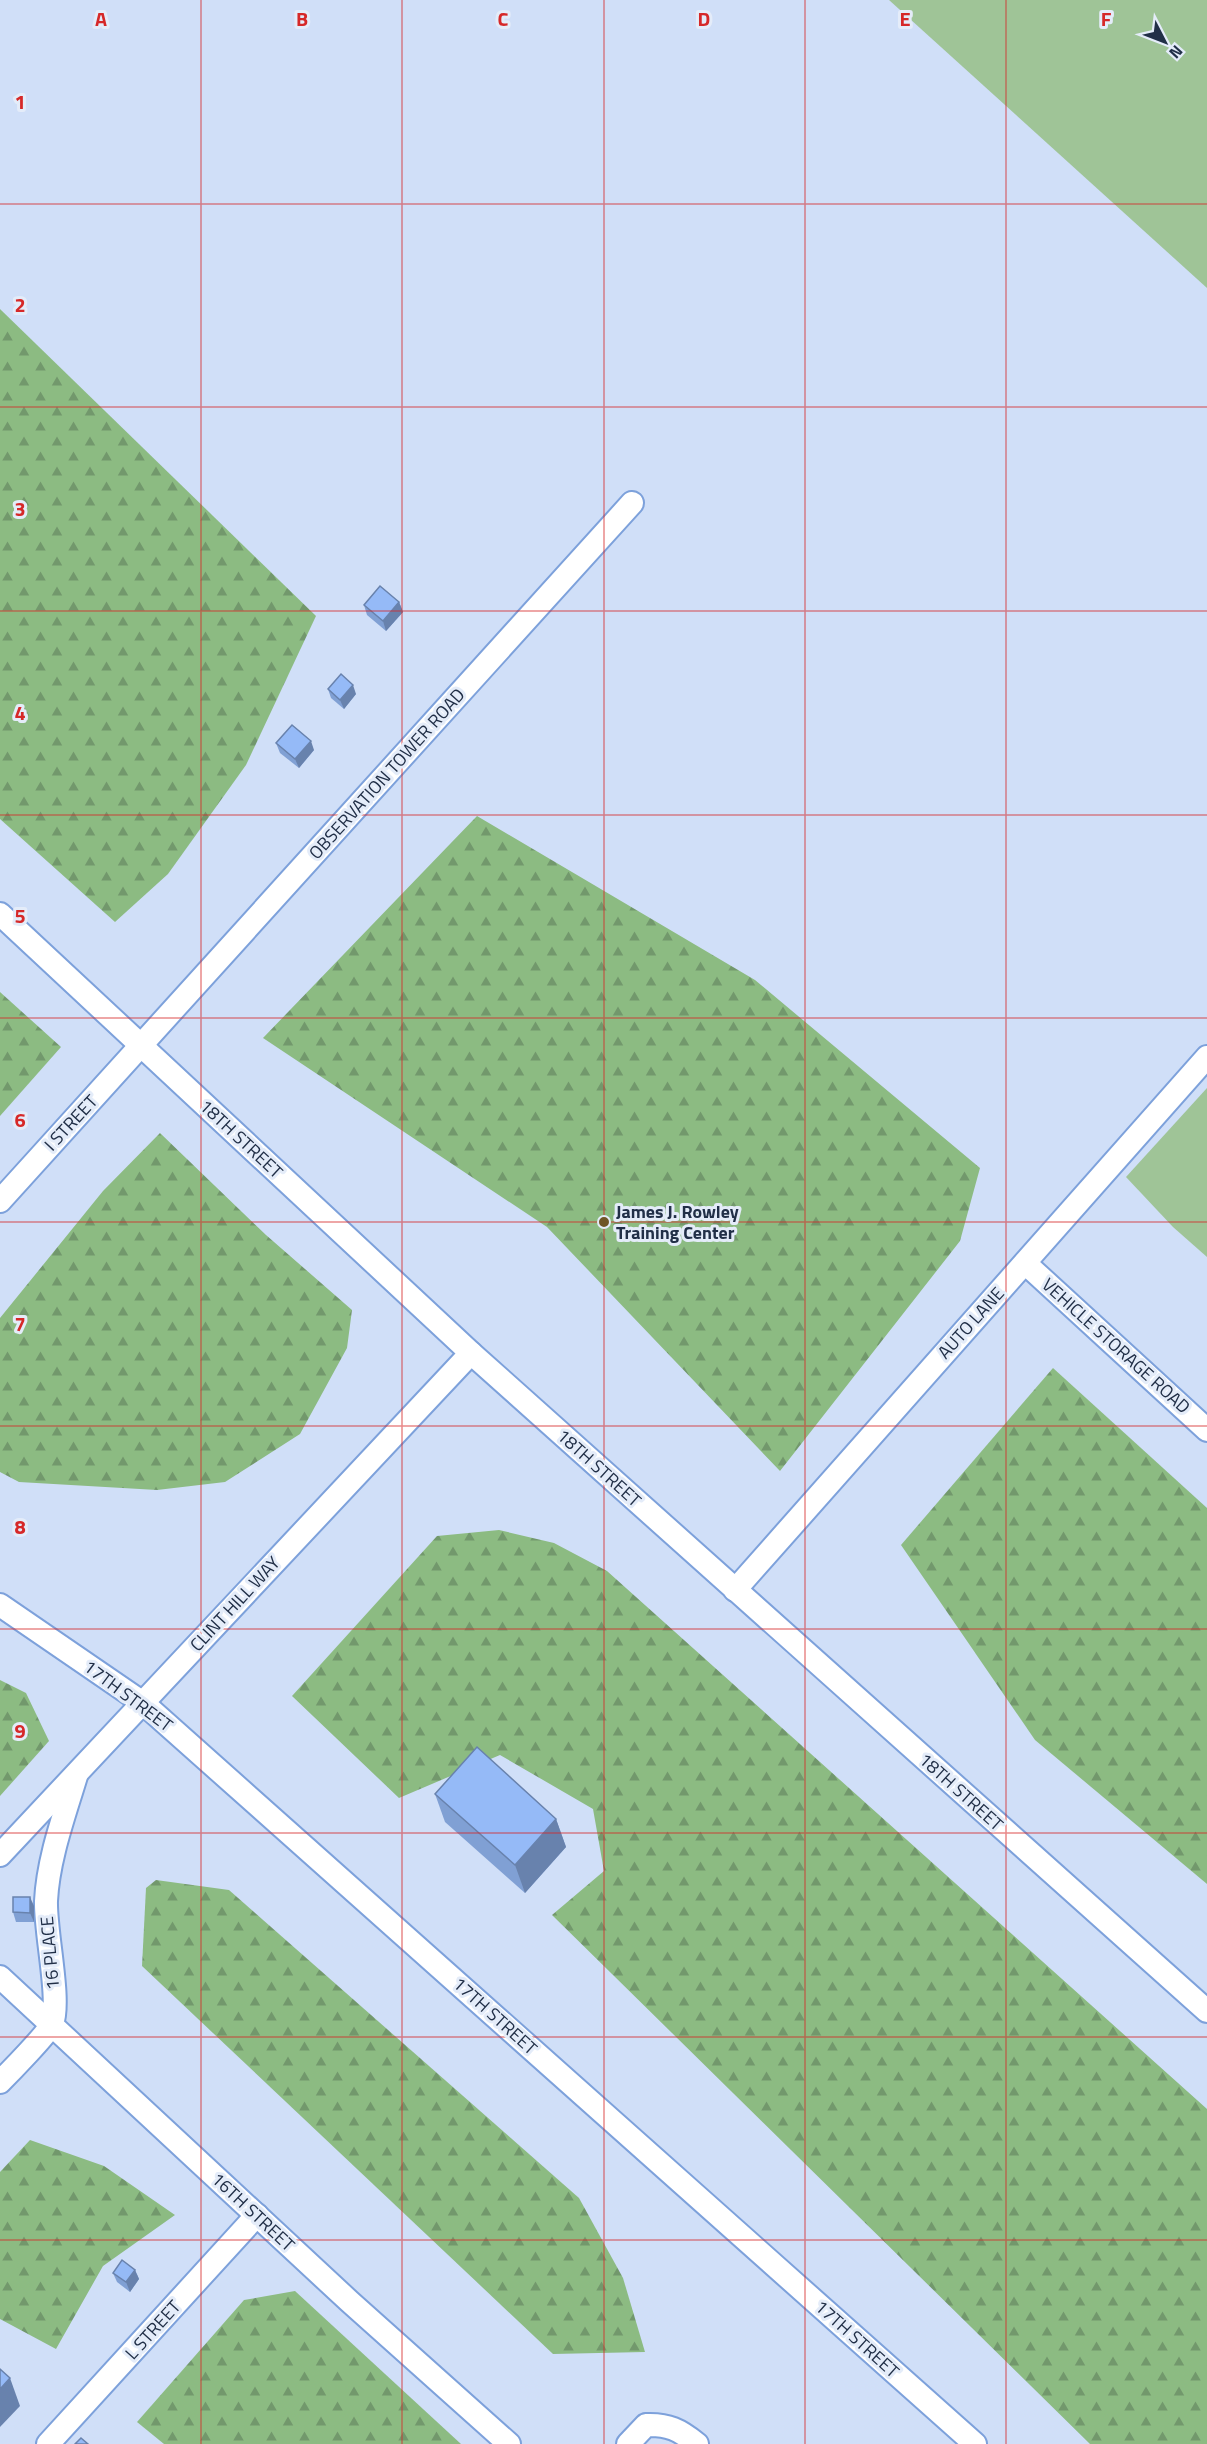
<svg xmlns="http://www.w3.org/2000/svg" width="1207" height="2444" viewBox="0 0 1207 2444" font-family="'Titillium Web',sans-serif">
	<defs>
		<pattern id="forest-firs" width="22" height="20" patternUnits="userSpaceOnUse" patternTransform="scale(1.5)"><rect width="22" height="20" fill="#8cbb82"/><path d="M5 1l3.5 6h-7zM16 11l3.5 6h-7z" fill="#72986c"/></pattern>
	</defs>
	<rect width="100%" height="100%" fill="#d0dff8"/>
	<g fill="#9fc497">
		<polygon points="889,0 1207,0 1207,288"/>
		<polygon points="1207,1088 1207,1257 1173,1227 1126,1177"/>
	</g>
	<g fill="url(#forest-firs)">
		<polygon points="0,309 316,616 246,765 168,874 115,922 0,819"/>
		<polygon points="477,816 755,980 980,1168 960,1241 780,1471 547,1227 263,1038"/>
		<polygon points="0,992 61,1047 0,1116"/>
		<polygon points="160,1133 266,1235 352,1310 347,1348 300,1434 225,1482 157,1490 19,1482 0,1472 0,1318 103,1191"/>
		<polygon points="1053,1368 1207,1508 1207,1884 1035,1740 901,1545"/>
		<polygon points="499,1530 554,1543 607,1571 1207,2109 1207,2444 1090,2444 552,1915 604,1871 593,1809 500,1755 399,1798 292,1696 437,1536"/>
		<polygon points="0,1680 26,1693 49,1741 0,1796"/>
		<polygon points="156,1880 229,1890 579,2198 623,2278 645,2352 553,2354 142,1966 146,1888"/>
		<polygon points="30,2140 104,2166 175,2215 103,2266 56,2349 0,2319 0,2172"/>
		<polygon points="295,2291 461,2444 164,2444 137,2422 244,2300"/>
	</g>
	<g fill="none" stroke-linecap="round" stroke-linejoin="round">
		<defs>
			<g id="lane">
				<polyline points="0,914 471,1353 1207,2011"/>
				<polyline points="0,1201 632,503"/>
				<polyline points="1025,1263 1207,1430"/>
				<polyline points="735,1590 1207,1057"/>
				<polyline points="0,1605 143,1703 975,2444"/>
				<polyline points="0,1855 471,1353"/>
				<polyline points="0,1977 349,2301 509,2444"/>
				<path d="M0,2082C10,2072 47,2034 52,2024C61,2000 45,1932 46,1901C48,1859 64,1816 76,1776"/>
				<polyline points="48,2444 257,2215"/>
				<path d="M628,2444L646,2425C668,2424 680,2430 697,2444"/>
			</g>
		</defs>
		<use href="#lane" stroke="#7da1db" stroke-width="26"/>
		<use href="#lane" stroke="#fff" stroke-width="22"/>
	</g>
	<g fill="#80a0d4">
		<polygon points="399,602 403,612 386,631 367,615 364,605"/>
		<polygon points="328,689 356,694 344,709 331,698"/>
		<polygon points="276,743 314,750 299,768 280,753"/>
		<polygon points="435,1794 556,1819 566,1847 525,1893 445,1822"/>
		<polygon points="34,1906 34,1922 16,1922 13,1912"/>
		<polygon points="135,2270 139,2279 130,2292 117,2282 113,2273"/>
	</g>
	<g fill="#6882ad">
		<polygon points="399,602 403,612 386,631 383,621"/>
		<polygon points="353,685 356,694 344,709 340,700"/>
		<polygon points="311,741 314,750 299,768 295,759"/>
		<polygon points="556,1819 566,1847 525,1893 515,1865"/>
		<polygon points="30,1897 34,1906 34,1922 30,1913"/>
		<polygon points="135,2270 139,2279 130,2292 126,2282"/>
		<polygon points="10,2378 20,2406 0,2427 0,2389"/>
	</g>
	<g fill="#95baf7" stroke="#6882ad" stroke-width="1.5">
		<polygon points="380,586 399,602 383,621 364,605"/>
		<polygon points="341,674 353,685 340,700 328,689"/>
		<polygon points="292,725 311,741 295,759 276,743"/>
		<polygon points="477,1747 556,1819 515,1865 435,1794"/>
		<polygon points="13,1897 30,1897 30,1913 13,1912"/>
		<polygon points="122,2260 135,2270 126,2282 113,2273"/>
		<polygon points="0,2369 10,2378 0,2389"/>
		<polygon points="81,2438 88,2444 75,2444"/>
	</g>
	<path fill="none" stroke="#d62828" stroke-width="1.5" stroke-opacity="0.55" d="M201,0V2444M402,0V2444M604,0V2444M805,0V2444M1006,0V2444M0,204H1207M0,407H1207M0,611H1207M0,815H1207M0,1018H1207M0,1222H1207M0,1426H1207M0,1629H1207M0,1833H1207M0,2037H1207M0,2240H1207"/>
	<circle fill="#6f5526" stroke="#e4ecf9" stroke-width="2" cx="604" cy="1222" r="6"/>
	<g text-anchor="middle" stroke-width="6" stroke-linejoin="round" paint-order="stroke">
		<g font-size="18" fill="#212f47" stroke="#e4ecf9">
			<text transform="translate(387 774) rotate(-48)" y="6">OBSERVATION TOWER ROAD</text>
			<text transform="translate(71 1123) rotate(-47)" y="6">I STREET</text>
			<text transform="translate(241 1139) rotate(43)" y="6">18TH STREET</text>
			<text transform="translate(971 1323) rotate(-48)" y="6">AUTO LANE</text>
			<text transform="translate(1116 1346) rotate(42)" y="6">VEHICLE STORAGE ROAD</text>
			<text transform="translate(599 1468) rotate(42)" y="6">18TH STREET</text>
			<text transform="translate(235 1604) rotate(-47)" y="6">CLINT HILL WAY</text>
			<text transform="translate(128 1696) rotate(37)" y="6">17TH STREET</text>
			<text transform="translate(961 1792) rotate(42)" y="6">18TH STREET</text>
			<text transform="translate(50 1953) rotate(-95)" y="6">16 PLACE</text>
			<text transform="translate(495 2016) rotate(42)" y="6">17TH STREET</text>
			<text transform="translate(253 2212) rotate(43)" y="6">16TH STREET</text>
			<text transform="translate(153 2330) rotate(-48)" y="6">L STREET</text>
			<text transform="translate(857 2339) rotate(42)" y="6">17TH STREET</text>
		</g>
		<g font-size="18" font-weight="bold" fill="#212f47" stroke="#e4ecf9" text-anchor="start">
			<text x="616" y="1218">James J. Rowley<tspan x="616" dy="21">Training Center</tspan></text>
		</g>
	</g>
	<g font-size="20" text-anchor="middle" font-weight="bold" fill="#d62828" stroke="#e4ecf9" stroke-width="6" stroke-linejoin="round" paint-order="stroke">
		<text x="101" y="26">A</text>
		<text x="302" y="26">B</text>
		<text x="503" y="26">C</text>
		<text x="704" y="26">D</text>
		<text x="905" y="26">E</text>
		<text x="1106" y="26">F</text>
		<text x="20" y="109">1</text>
		<text x="20" y="312">2</text>
		<text x="20" y="516">3</text>
		<text x="20" y="720">4</text>
		<text x="20" y="923">5</text>
		<text x="20" y="1127">6</text>
		<text x="20" y="1331">7</text>
		<text x="20" y="1534">8</text>
		<text x="20" y="1738">9</text>
	</g>
	<g transform="translate(1165 42) rotate(132)" stroke="#e4ecf9" stroke-width="4.5" paint-order="stroke">
	<path d="M0-4.5L10 22L0 15L-10 22Z" fill="#212f47"/>
	<text y="-9" font-size="16" font-weight="bold" text-anchor="middle" fill="#212f47">N</text>
	</g>
</svg>
